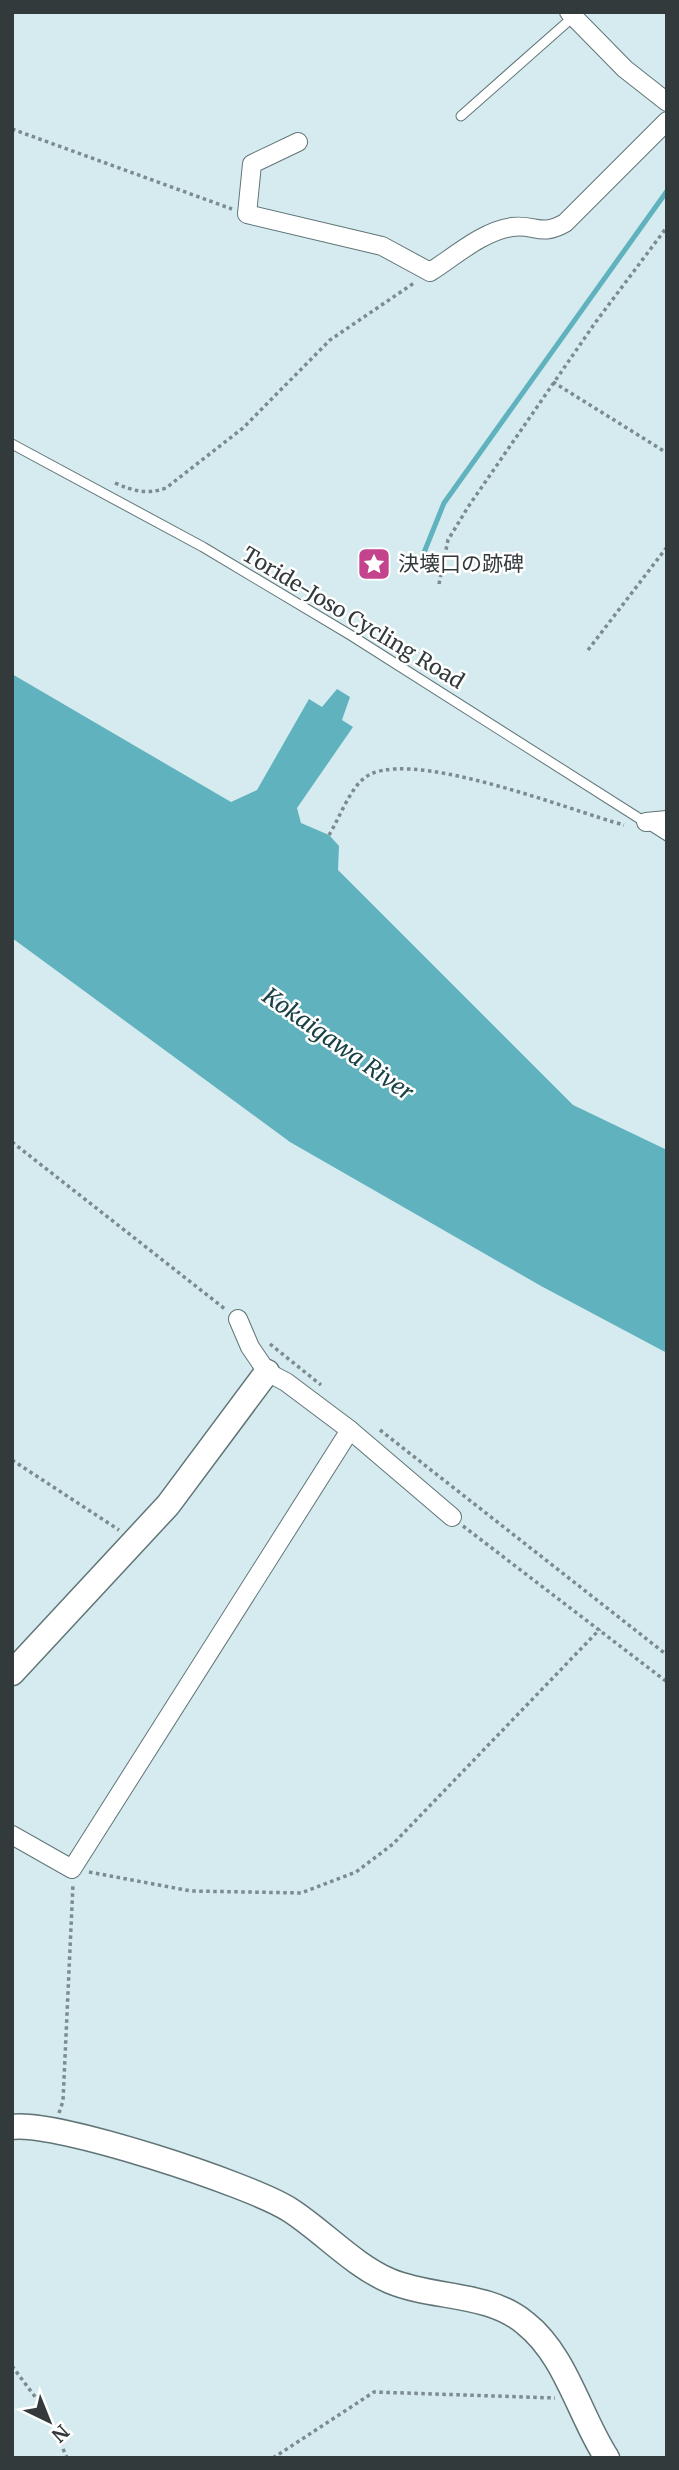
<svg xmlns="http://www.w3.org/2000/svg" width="679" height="2470" viewBox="0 0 679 2470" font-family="Merriweather,'Noto Sans JP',serif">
	<rect width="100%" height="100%" fill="#d5ebef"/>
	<polygon fill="#60b2be" points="12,674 231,802 257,790 309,699 322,707 337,689 350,697 342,720 353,727 297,808 301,823 329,835 339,846 338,870 573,1105 667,1150 667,1353 541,1286 290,1142 12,938"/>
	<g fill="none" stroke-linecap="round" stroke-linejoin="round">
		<polyline stroke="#60b2be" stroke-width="5" points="421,560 444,503 667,191"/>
		<defs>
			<g id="lane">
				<polyline points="461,116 573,17"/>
				<polyline points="12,444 203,547 352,636 667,836"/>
			</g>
			<g id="street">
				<polyline points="569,12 625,69 667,102"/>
				<path d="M298,142L252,164L247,214L382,246L430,272C455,256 483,231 512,227C536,224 540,237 565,223L667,121"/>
				<polyline points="646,822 667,820"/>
				<polyline points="238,1319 250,1347 267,1372 286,1382 350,1430 452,1517"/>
				<polyline points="12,1835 72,1869 350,1430"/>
			</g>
			<g id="secondary">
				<polyline points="12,1673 168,1505 267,1372"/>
				<path d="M12,2127C54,2120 252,2185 290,2210C324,2232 353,2265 390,2281C433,2299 488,2292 525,2323C566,2355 579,2415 607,2458"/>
			</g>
		</defs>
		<use href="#lane" stroke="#617577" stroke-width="11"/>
		<use href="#street" stroke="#617577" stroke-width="20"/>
		<use href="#secondary" stroke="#617577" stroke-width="27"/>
		<g stroke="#7c8b8e" stroke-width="3.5" stroke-dasharray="3.5 3.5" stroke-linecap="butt">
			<polyline points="12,129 232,209"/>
			<polyline points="553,382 667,453"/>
			<path d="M115,483C134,491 146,495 166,488L243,428L330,340L414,283"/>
			<polyline points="439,584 448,540 468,507 595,323 667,227"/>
			<polyline points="588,650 667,547"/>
			<path d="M329,835C339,819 348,793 362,780C400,742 574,812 624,825"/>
			<polyline points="12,1142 225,1309"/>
			<polyline points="270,1344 321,1385"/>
			<polyline points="380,1430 667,1655"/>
			<polyline points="12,1460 119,1530"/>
			<polyline points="463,1526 667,1682"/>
			<polyline points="89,1872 191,1891 301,1893 356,1872 393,1844 600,1629"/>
			<polyline points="59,2113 63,2101 73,1884"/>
			<polyline points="12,2366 48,2414 67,2458"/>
			<polyline points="273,2458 374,2392 555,2398"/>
		</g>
		<use href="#lane" stroke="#fff" stroke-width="9"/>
		<use href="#street" stroke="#fff" stroke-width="18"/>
		<use href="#secondary" stroke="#fff" stroke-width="24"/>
	</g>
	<defs>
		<symbol id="sight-square" viewBox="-11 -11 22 22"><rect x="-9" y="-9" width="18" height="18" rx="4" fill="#c4438d" stroke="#fff"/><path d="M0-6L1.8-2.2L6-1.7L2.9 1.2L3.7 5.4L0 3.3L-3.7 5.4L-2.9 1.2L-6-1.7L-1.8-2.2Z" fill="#fff"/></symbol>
	</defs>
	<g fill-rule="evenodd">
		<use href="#sight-square" x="355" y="545" width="38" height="38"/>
	</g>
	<g text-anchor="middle" stroke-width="5" stroke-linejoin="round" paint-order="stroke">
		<g font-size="21" fill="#323a3c" stroke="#fff" text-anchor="start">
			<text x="398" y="571">決壊口の跡碑</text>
		</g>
		<g font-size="21" fill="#323a3c" stroke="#fff">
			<text transform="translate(353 618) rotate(31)" y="7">Toride-Joso Cycling Road</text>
		</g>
		<g font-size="23" font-style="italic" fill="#1a4146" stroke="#fff">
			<text transform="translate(338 1044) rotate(35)" y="8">Kokaigawa River</text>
		</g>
	</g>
	<rect width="679" height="2470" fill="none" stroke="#323a3c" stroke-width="28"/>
	<g transform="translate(49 2421) rotate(137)" stroke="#ffffff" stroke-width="5" paint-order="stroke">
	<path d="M0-5L12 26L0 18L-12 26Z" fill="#323a3c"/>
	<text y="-10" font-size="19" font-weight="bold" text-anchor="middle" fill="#323a3c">N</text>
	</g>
</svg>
